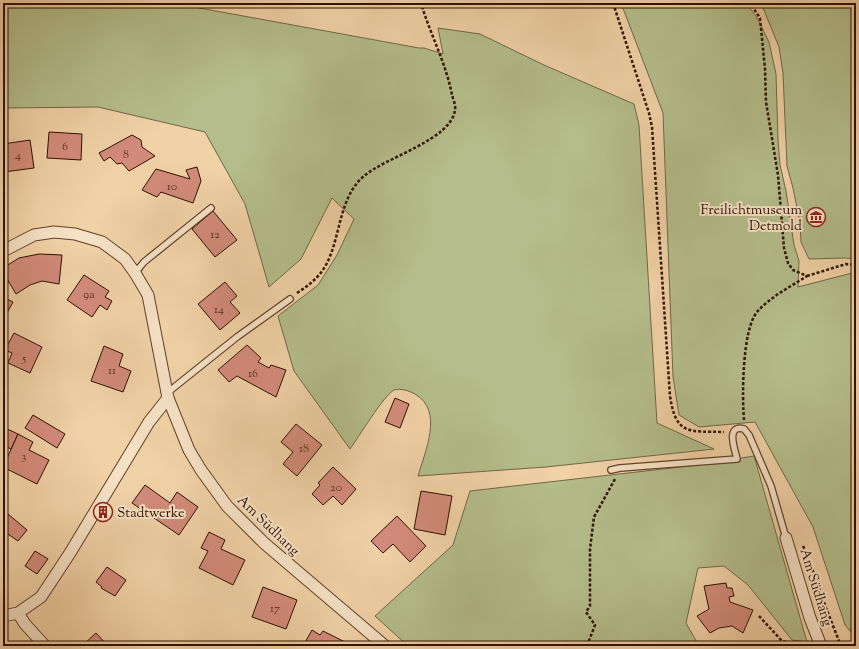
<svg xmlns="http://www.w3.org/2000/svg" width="859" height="649" viewBox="0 0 859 649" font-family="'Sorts Mill Goudy',serif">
	<rect width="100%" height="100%" fill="#f1d1a6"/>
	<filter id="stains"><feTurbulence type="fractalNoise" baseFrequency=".005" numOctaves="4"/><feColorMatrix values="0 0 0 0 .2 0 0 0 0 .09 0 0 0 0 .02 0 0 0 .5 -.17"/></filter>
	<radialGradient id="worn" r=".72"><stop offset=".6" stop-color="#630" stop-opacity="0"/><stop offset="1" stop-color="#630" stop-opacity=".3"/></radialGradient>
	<g fill="#b4bd8b" stroke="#716746">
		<path d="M3,3H172L419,48H424L443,54L438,28L480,34L544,65L634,104L639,125L657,423L714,449L546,467L418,476C425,451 444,411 415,394C409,391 401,388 394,390C384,395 358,438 350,449L294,371L278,316L318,285L337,255L354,219L332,198L301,259L269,287L245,204L205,132L98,107L3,108Z"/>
		<polygon points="621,3 746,3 756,16 769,42 776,74 778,140 780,165 786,191 794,245 799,261 798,287 856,272 856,638 845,625 813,527 755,422 699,427 679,415 673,377 663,113"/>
		<polygon points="761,3 856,3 856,259 845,258 809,259 801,242 800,223 793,188 787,166 783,73 779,47"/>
		<polygon points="754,456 807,642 792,640 748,585 724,566 698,568 686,623 699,646 408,646 375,616 453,545 470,491 698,465"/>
	</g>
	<g fill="#d38b7b" stroke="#2e1100">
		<polygon points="49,132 82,134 81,160 47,158"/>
		<polygon points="132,135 141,140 142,147 155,156 129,171 122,163 117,164 110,157 104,161 99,153"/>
		<polygon points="30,140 34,168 4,172 3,144"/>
		<polygon points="197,167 201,181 193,203 161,192 157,197 142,190 156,169 190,179 186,170"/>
		<polygon points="213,211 237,240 215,257 192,229"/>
		<polygon points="39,254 62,255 59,284 42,281 30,285 16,294 3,272 3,268 19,258"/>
		<polygon points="84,275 109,291 105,297 112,301 107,310 100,305 92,317 67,300"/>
		<polygon points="225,282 237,296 230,302 240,313 220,330 198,304"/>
		<polygon points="5,298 13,302 3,320 3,301"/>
		<polygon points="14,333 42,347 30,373 8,363 12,353 5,350"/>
		<polygon points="247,345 261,358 258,362 269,368 271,365 286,370 276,397 237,376 229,382 218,370"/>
		<polygon points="104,346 123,354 119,366 131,371 123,392 91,381"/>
		<polygon points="395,398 409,404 400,428 385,422"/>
		<polygon points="33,415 65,434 57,448 25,428"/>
		<polygon points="296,424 322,445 297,476 283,464 293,452 281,442"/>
		<polygon points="5,428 18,434 11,449 3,445 3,432"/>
		<polygon points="18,434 33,442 29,450 49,460 37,484 3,467"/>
		<polygon points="333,467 356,489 342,505 333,496 323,505 312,494 320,485 318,483"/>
		<polygon points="145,485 170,503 177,492 198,507 179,535 132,503"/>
		<polygon points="421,491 452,496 445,535 414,529"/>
		<polygon points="106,504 111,508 99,520 95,516"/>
		<polygon points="8,514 27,530 18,541 5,532 3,535 3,520"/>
		<polygon points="397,516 426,546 410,562 393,544 383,553 371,541"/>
		<polygon points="209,532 225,540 221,549 245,560 233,585 199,568 208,551 201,548"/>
		<polygon points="35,551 48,559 37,574 25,566"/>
		<polygon points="107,567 126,580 115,596 101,588 102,587 96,582"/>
		<polygon points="726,583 727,588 732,588 734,596 729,597 730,602 753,610 743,633 732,626 719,628 710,633 697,616 709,609 704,586"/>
		<polygon points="263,587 297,600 286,629 252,617"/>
		<polygon points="312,630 320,635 323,631 345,642 342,646 303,646"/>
		<polygon points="96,633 108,646 86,646 84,644"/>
		<polygon points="5,639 9,646 3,646 3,641"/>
	</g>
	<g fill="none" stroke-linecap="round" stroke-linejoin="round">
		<defs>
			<g id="service">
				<polyline points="135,273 144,262 211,208"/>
				<polyline points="167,393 237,337 290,299"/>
				<path d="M611,470L620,468L737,459C735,450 725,424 744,429L749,435L771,486L786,538"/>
			</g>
			<g id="minor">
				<polyline points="3,251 34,235 54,232 75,234 102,242 125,259 135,273 148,295 168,398 189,450 201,470 227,506 264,543 385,646"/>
				<polyline points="786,538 810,618 821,646"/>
				<polyline points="18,613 25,624 45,646"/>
				<polyline points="3,616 18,613 41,597 70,553 149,422 168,398"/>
			</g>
		</defs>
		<use href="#service" stroke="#5f412a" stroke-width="8"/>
		<use href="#minor" stroke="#5f412a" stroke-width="13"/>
		<g stroke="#2e1100" stroke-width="2.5" stroke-dasharray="3 2" stroke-linecap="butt">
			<path d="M613,3L649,113L652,127L670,396C676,436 689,431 724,432"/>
			<polyline points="807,276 846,264 856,265"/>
			<path d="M297,293C309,285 320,277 327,263C341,235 339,197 364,176C386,157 451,140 455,110C456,105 453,99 452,95C446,63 430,34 421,3"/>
			<path d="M744,420C742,397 742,330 757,312C770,297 790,287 807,276L793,270L788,263L784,248L778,175L766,102L765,69L760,18L750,3"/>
			<polyline points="803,546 807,554 826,608 841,646"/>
			<polyline points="759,616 782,641 807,645"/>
			<polyline points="587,646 595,625 586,612 590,606 590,549 594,517 615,479"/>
		</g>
		<use href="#service" stroke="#f6e1c5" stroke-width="5.5"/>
		<use href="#minor" stroke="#f6e1c5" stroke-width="11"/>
	</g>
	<defs>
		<symbol id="museum-ring" viewBox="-11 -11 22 22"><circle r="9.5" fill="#f6e1c5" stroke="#8f2418" stroke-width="1.5"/><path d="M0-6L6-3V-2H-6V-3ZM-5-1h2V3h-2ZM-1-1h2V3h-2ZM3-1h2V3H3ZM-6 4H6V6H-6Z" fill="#8f2418"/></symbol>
		<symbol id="building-ring" viewBox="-11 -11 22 22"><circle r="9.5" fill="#f6e1c5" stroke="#8f2418" stroke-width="1.5"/><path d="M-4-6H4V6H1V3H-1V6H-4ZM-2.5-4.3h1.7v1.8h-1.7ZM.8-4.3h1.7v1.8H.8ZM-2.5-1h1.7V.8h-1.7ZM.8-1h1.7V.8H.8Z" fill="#8f2418"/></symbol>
	</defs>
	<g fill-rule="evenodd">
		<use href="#museum-ring" x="805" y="206" width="22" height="22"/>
		<use href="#building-ring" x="92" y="501" width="22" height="22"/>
	</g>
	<g text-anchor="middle" stroke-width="4" stroke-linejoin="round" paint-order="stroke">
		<g font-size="12" fill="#57301f">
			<text x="65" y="150">6</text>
			<text x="126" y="158">8</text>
			<text x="18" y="159">4</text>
			<text x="172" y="190">10</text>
			<text x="215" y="238">12</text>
			<text x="89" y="298">9a</text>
			<text x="219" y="313">14</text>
			<text x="24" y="362">5</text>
			<text x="112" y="374">11</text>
			<text x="253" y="377">16</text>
			<text x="304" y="452">18</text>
			<text x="24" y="460">3</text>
			<text x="336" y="491">20</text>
			<text x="275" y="612">17</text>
		</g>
		<g font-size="14" fill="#2e1100" stroke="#f6e1c5" text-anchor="end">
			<text x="802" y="214">Freilichtmuseum<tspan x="802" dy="16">Detmold</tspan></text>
			<text x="117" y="517" text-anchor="start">Stadtwerke</text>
		</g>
		<g font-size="14" fill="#2e1100" stroke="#f6e1c5">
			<text transform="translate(269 525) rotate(44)" y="5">Am Südhang</text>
			<text transform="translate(817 587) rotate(73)" y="5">Am Südhang</text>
		</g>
	</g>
	<rect width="859" height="649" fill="none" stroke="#f1d1a6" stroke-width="16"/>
	<rect x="4" y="4" width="851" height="641" fill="none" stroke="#2e1100" stroke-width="2"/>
	<rect x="8" y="8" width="843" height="633" fill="none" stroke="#2e1100"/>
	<rect width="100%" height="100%" filter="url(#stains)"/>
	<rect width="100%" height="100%" fill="url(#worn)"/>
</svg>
